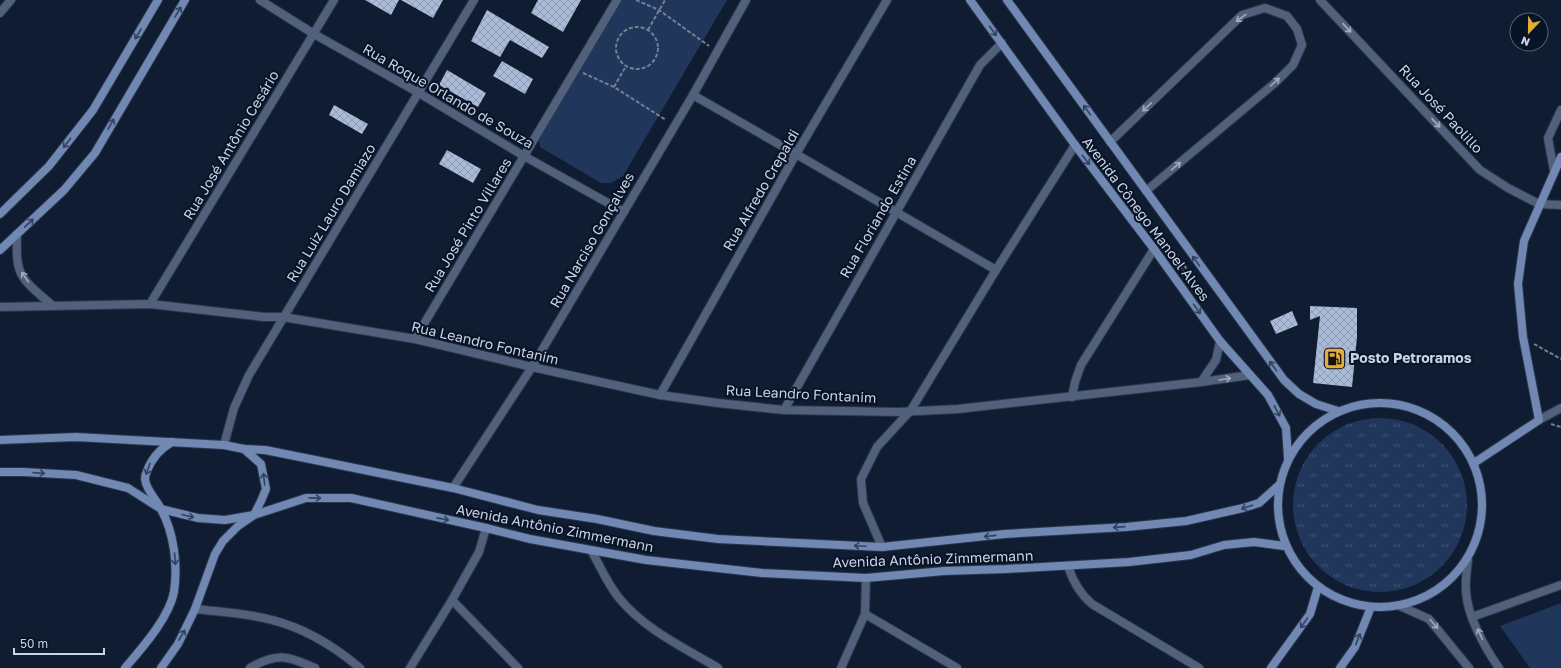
<svg xmlns="http://www.w3.org/2000/svg" width="1561" height="668" viewBox="0 0 1561 668" font-family="'Golos Text',sans-serif">
	<defs>
		<pattern id="grass-tufts" width="24" height="20" patternUnits="userSpaceOnUse"><rect width="24" height="20" fill="#20365b"/><path d="M3 7l-1-3M5 7V3M7 7l1-3M15 17l-1-3M17 17v-4M19 17l1-3" fill="none" stroke="#3f5272"/></pattern>
		<pattern id="building-cross-hatch" width="8" height="8" patternUnits="userSpaceOnUse"><rect width="8" height="8" fill="#aabbd8"/><path d="M0 0l8 8M0 8l8-8" fill="none" stroke="#8f9cb3"/></pattern>
	</defs>
	<rect width="100%" height="100%" fill="#101c32"/>
	<circle fill="url(#grass-tufts)" cx="1380" cy="505" r="87"/>
	<g fill="#20365b">
		<polygon points="621,0 727,0 623,176 611,183 601,183 540,147 539,141 541,134"/>
		<polygon points="1561,603 1561,668 1530,668 1500,626"/>
	</g>
	<g fill="url(#building-cross-hatch)">
		<polygon points="365,0 399,0 391,15"/>
		<polygon points="401,0 443,0 433,18"/>
		<polygon points="538,0 581,0 563,32 531,13"/>
		<polygon points="487,10 549,47 542,58 510,40 500,57 471,41"/>
		<polygon points="502,61 533,79 525,94 493,76"/>
		<polygon points="447,70 486,93 478,107 439,85"/>
		<polygon points="334,105 368,124 362,134 329,115"/>
		<polygon points="447,150 481,169 473,183 439,164"/>
		<polygon points="1310,306 1357,308 1357,337 1352,387 1313,383 1320,316 1310,320"/>
		<polygon points="1292,311 1298,325 1276,334 1270,321"/>
	</g>
	<g fill="none" stroke-linecap="round" stroke-linejoin="round">
		<defs>
			<g id="street">
				<polyline points="260,0 314,34 419,93 524,156 624,212"/>
				<polyline points="1320,0 1480,170 1508,188 1539,204 1561,205"/>
				<polyline points="0,13 11,0"/>
				<polyline points="693,95 796,154 996,270"/>
				<polyline points="1110,142 1242,15 1265,8 1287,16 1297,29 1302,45 1293,65 1276,82 1146,191"/>
				<polyline points="1554,171 1548,138 1561,110"/>
				<path d="M17,234C17,247 15,265 23,277C30,288 42,296 52,305"/>
				<polyline points="150,304 334,0"/>
				<polyline points="0,307 150,304 264,317 283,317 415,339 532,367 660,395 718,403 784,410 899,412 958,409 1201,382 1250,375"/>
				<polyline points="415,339 617,0"/>
				<polyline points="1201,382 1216,360 1220,341"/>
				<polyline points="660,395 796,154 887,0"/>
				<polyline points="1072,397 1075,382 1081,365 1154,249"/>
				<polyline points="784,410 980,65 1002,43"/>
				<polyline points="1539,420 1561,408"/>
				<polyline points="224,445 234,408 249,375 474,0"/>
				<polyline points="453,488 532,367 693,95 746,0"/>
				<polyline points="882,547 863,503 861,479 877,447 911,410 996,270 1075,145"/>
				<path d="M591,550C600,566 607,583 619,598C644,629 683,647 718,668"/>
				<path d="M1468,560C1467,570 1465,581 1466,591C1467,616 1485,648 1499,668"/>
				<path d="M1068,566C1073,582 1080,594 1092,604L1199,668"/>
				<polyline points="452,600 518,668"/>
				<polyline points="1400,606 1429,619 1469,668"/>
				<path d="M195,609C221,612 247,613 272,620C304,628 335,647 360,668"/>
				<polyline points="865,614 957,668"/>
				<polyline points="1472,617 1561,585"/>
				<path d="M250,668C277,652 288,656 315,668"/>
				<polyline points="410,668 452,600 479,552 486,528"/>
				<polyline points="841,668 865,614 866,578"/>
			</g>
			<g id="secondary">
				<polyline points="970,0 1075,145 1154,249 1220,341 1268,395 1286,428 1288,458"/>
				<polyline points="1007,0 1284,380 1299,394 1316,404 1338,411"/>
				<polyline points="0,214 49,166 93,110 158,0"/>
				<polyline points="0,250 64,190 95,153 185,0"/>
				<circle cx="1380" cy="505" r="102"/>
				<polyline points="0,440 76,437 224,445 244,449 265,450 310,459 453,488 538,510 597,519 654,531 718,539 882,547 1005,534 1126,527 1186,521 1243,508 1259,503 1279,485"/>
				<polyline points="1474,463 1539,420 1523,337 1518,284 1524,241 1561,157"/>
				<polyline points="0,472 23,472 76,475 128,488 161,509 198,518 225,520 254,515 306,498 351,498 486,528 530,539 646,560 762,573 866,578 944,571 1006,569 1129,562 1191,555 1224,545 1254,542 1284,546"/>
				<path d="M125,668C142,648 169,618 174,592C178,564 174,533 161,509C156,499 146,490 145,479C145,476 146,473 147,471C152,457 160,449 172,442"/>
				<polyline points="161,668 178,644 195,609 215,554 223,541 238,526 254,515 261,501 266,489 261,464 244,449"/>
				<polyline points="1271,668 1310,614 1318,587"/>
				<polyline points="1340,668 1355,647 1371,607"/>
			</g>
		</defs>
		<use href="#street" stroke="#2a364b" stroke-width="10"/>
		<use href="#secondary" stroke="#2a364b" stroke-width="10"/>
		<g stroke="#757f91" stroke-width="2" stroke-dasharray="4 2" stroke-linecap="butt">
			<polyline points="636,0 659,10 709,46"/>
			<circle cx="637" cy="48" r="21"/>
			<polyline points="648,30 665,0"/>
			<polyline points="583,73 614,87 666,120"/>
			<polyline points="614,87 626,66"/>
			<polyline points="1185,274 1181,267 1184,265 1190,274 1193,272"/>
			<polyline points="1534,344 1561,359"/>
			<polyline points="1551,424 1561,427"/>
		</g>
		<use href="#street" stroke="#52617b" stroke-width="8"/>
		<use href="#secondary" stroke="#7088b2" stroke-width="8"/>
	</g>
	<defs><path id="oneway-shaft" d="M-6 0H5M1.5-3L5.5 0L1.5 3" fill="none" stroke-width="1.6" stroke-linecap="round" stroke-linejoin="round"/></defs>
	<g stroke="#31425f">
		<use href="#oneway-shaft" transform="translate(178 12) rotate(-59)"/>
		<use href="#oneway-shaft" transform="translate(993 31) rotate(54)"/>
		<use href="#oneway-shaft" transform="translate(138 34) rotate(121)"/>
		<use href="#oneway-shaft" transform="translate(1087 110) rotate(-126)"/>
		<use href="#oneway-shaft" transform="translate(111 124) rotate(-60)"/>
		<use href="#oneway-shaft" transform="translate(67 143) rotate(128)"/>
		<use href="#oneway-shaft" transform="translate(1086 160) rotate(52)"/>
		<use href="#oneway-shaft" transform="translate(29 223) rotate(-43)"/>
		<use href="#oneway-shaft" transform="translate(1196 261) rotate(-126)"/>
		<use href="#oneway-shaft" transform="translate(1197 309) rotate(55)"/>
		<use href="#oneway-shaft" transform="translate(1273 366) rotate(-127)"/>
		<use href="#oneway-shaft" transform="translate(1277 411) rotate(62)"/>
		<use href="#oneway-shaft" transform="translate(148 469) rotate(109)"/>
		<use href="#oneway-shaft" transform="translate(39 473) rotate(4)"/>
		<use href="#oneway-shaft" transform="translate(264 479) rotate(-97)"/>
		<use href="#oneway-shaft" transform="translate(315 498) rotate(1)"/>
		<use href="#oneway-shaft" transform="translate(1247 507) rotate(162)"/>
		<use href="#oneway-shaft" transform="translate(188 516) rotate(14)"/>
		<use href="#oneway-shaft" transform="translate(443 519) rotate(11)"/>
		<use href="#oneway-shaft" transform="translate(1119 527) rotate(176)"/>
		<use href="#oneway-shaft" transform="translate(990 536) rotate(174)"/>
		<use href="#oneway-shaft" transform="translate(860 546) rotate(-177)"/>
		<use href="#oneway-shaft" transform="translate(175 559) rotate(86)"/>
		<use href="#oneway-shaft" transform="translate(1304 623) rotate(126)"/>
		<use href="#oneway-shaft" transform="translate(182 635) rotate(-60)"/>
		<use href="#oneway-shaft" transform="translate(1358 639) rotate(-69)"/>
	</g>
	<g stroke="#a1abbe">
		<use href="#oneway-shaft" transform="translate(1241 18) rotate(144)"/>
		<use href="#oneway-shaft" transform="translate(1347 28) rotate(47)"/>
		<use href="#oneway-shaft" transform="translate(1275 82) rotate(-42)"/>
		<use href="#oneway-shaft" transform="translate(1147 107) rotate(136)"/>
		<use href="#oneway-shaft" transform="translate(1436 123) rotate(47)"/>
		<use href="#oneway-shaft" transform="translate(1176 166) rotate(-40)"/>
		<use href="#oneway-shaft" transform="translate(25 277) rotate(-124)"/>
		<use href="#oneway-shaft" transform="translate(1225 379) rotate(-9)"/>
		<use href="#oneway-shaft" transform="translate(1434 624) rotate(50)"/>
		<use href="#oneway-shaft" transform="translate(1480 634) rotate(-115)"/>
	</g>
	<defs>
		<symbol id="fuel-square" viewBox="-11 -11 22 22"><rect x="-9" y="-9" width="18" height="18" rx="4" fill="#e6ac36" stroke="#071327"/><path d="M-5.5-6h7V0h2V4h1.3V-2.5L3-4.5l.8-.8L6-3V5H2.5V1h-1V6h-7ZM-4.2-4.7v3.2H.2V-4.7Z" fill="#111"/></symbol>
	</defs>
	<g fill-rule="evenodd">
		<use href="#fuel-square" x="1322" y="346" width="25" height="25"/>
	</g>
	<g text-anchor="middle" stroke-width="4" stroke-linejoin="round" paint-order="stroke">
		<g font-size="14" fill="#cbd3e2" stroke="#071327">
			<text transform="translate(448 96) rotate(30)" y="5">Rua Roque Orlando de Souza</text>
			<text transform="translate(1441 109) rotate(47)" y="5">Rua José Paolillo</text>
			<text transform="translate(231 145) rotate(-59)" y="5">Rua José Antônio Cesário</text>
			<text transform="translate(761 190) rotate(-60)" y="5">Rua Alfredo Crepaldi</text>
			<text transform="translate(331 213) rotate(-59)" y="5">Rua Luiz Lauro Damiazo</text>
			<text transform="translate(878 217) rotate(-60)" y="5">Rua Floriando Estina</text>
			<text transform="translate(1146 219) rotate(53)" y="5">Avenida Cônego Manoel Alves</text>
			<text transform="translate(468 225) rotate(-59)" y="5">Rua José Pinto Villares</text>
			<text transform="translate(592 240) rotate(-60)" y="5">Rua Narciso Gonçalves</text>
			<text transform="translate(485 343) rotate(13)" y="5">Rua Leandro Fontanim</text>
			<text transform="translate(801 394) rotate(3)" y="5">Rua Leandro Fontanim</text>
			<text transform="translate(555 528) rotate(11)" y="5">Avenida Antônio Zimmermann</text>
			<text transform="translate(933 559) rotate(-2)" y="5">Avenida Antônio Zimmermann</text>
		</g>
		<g font-size="14" font-weight="bold" fill="#cbd3e2" stroke="#071327" text-anchor="start">
			<text x="1350" y="363">Posto Petroramos</text>
		</g>
	</g>
	<g transform="translate(1529 32) rotate(202)"><circle r="19" fill="#071327" stroke="#556072"/>
	<path d="M0-3L7 15L0 10L-7 15Z" fill="#e6ac36"/>
	<text y="-6" font-size="11" font-weight="bold" text-anchor="middle" fill="#cbd3e2">N</text>
	</g>
	<path d="M14 648v6h90v-6" fill="none" stroke="#cbd3e2" stroke-width="2"/>
	<text x="20" y="648" font-size="12" fill="#cbd3e2" stroke="#071327" stroke-width="3" paint-order="stroke">50 m</text>
</svg>
